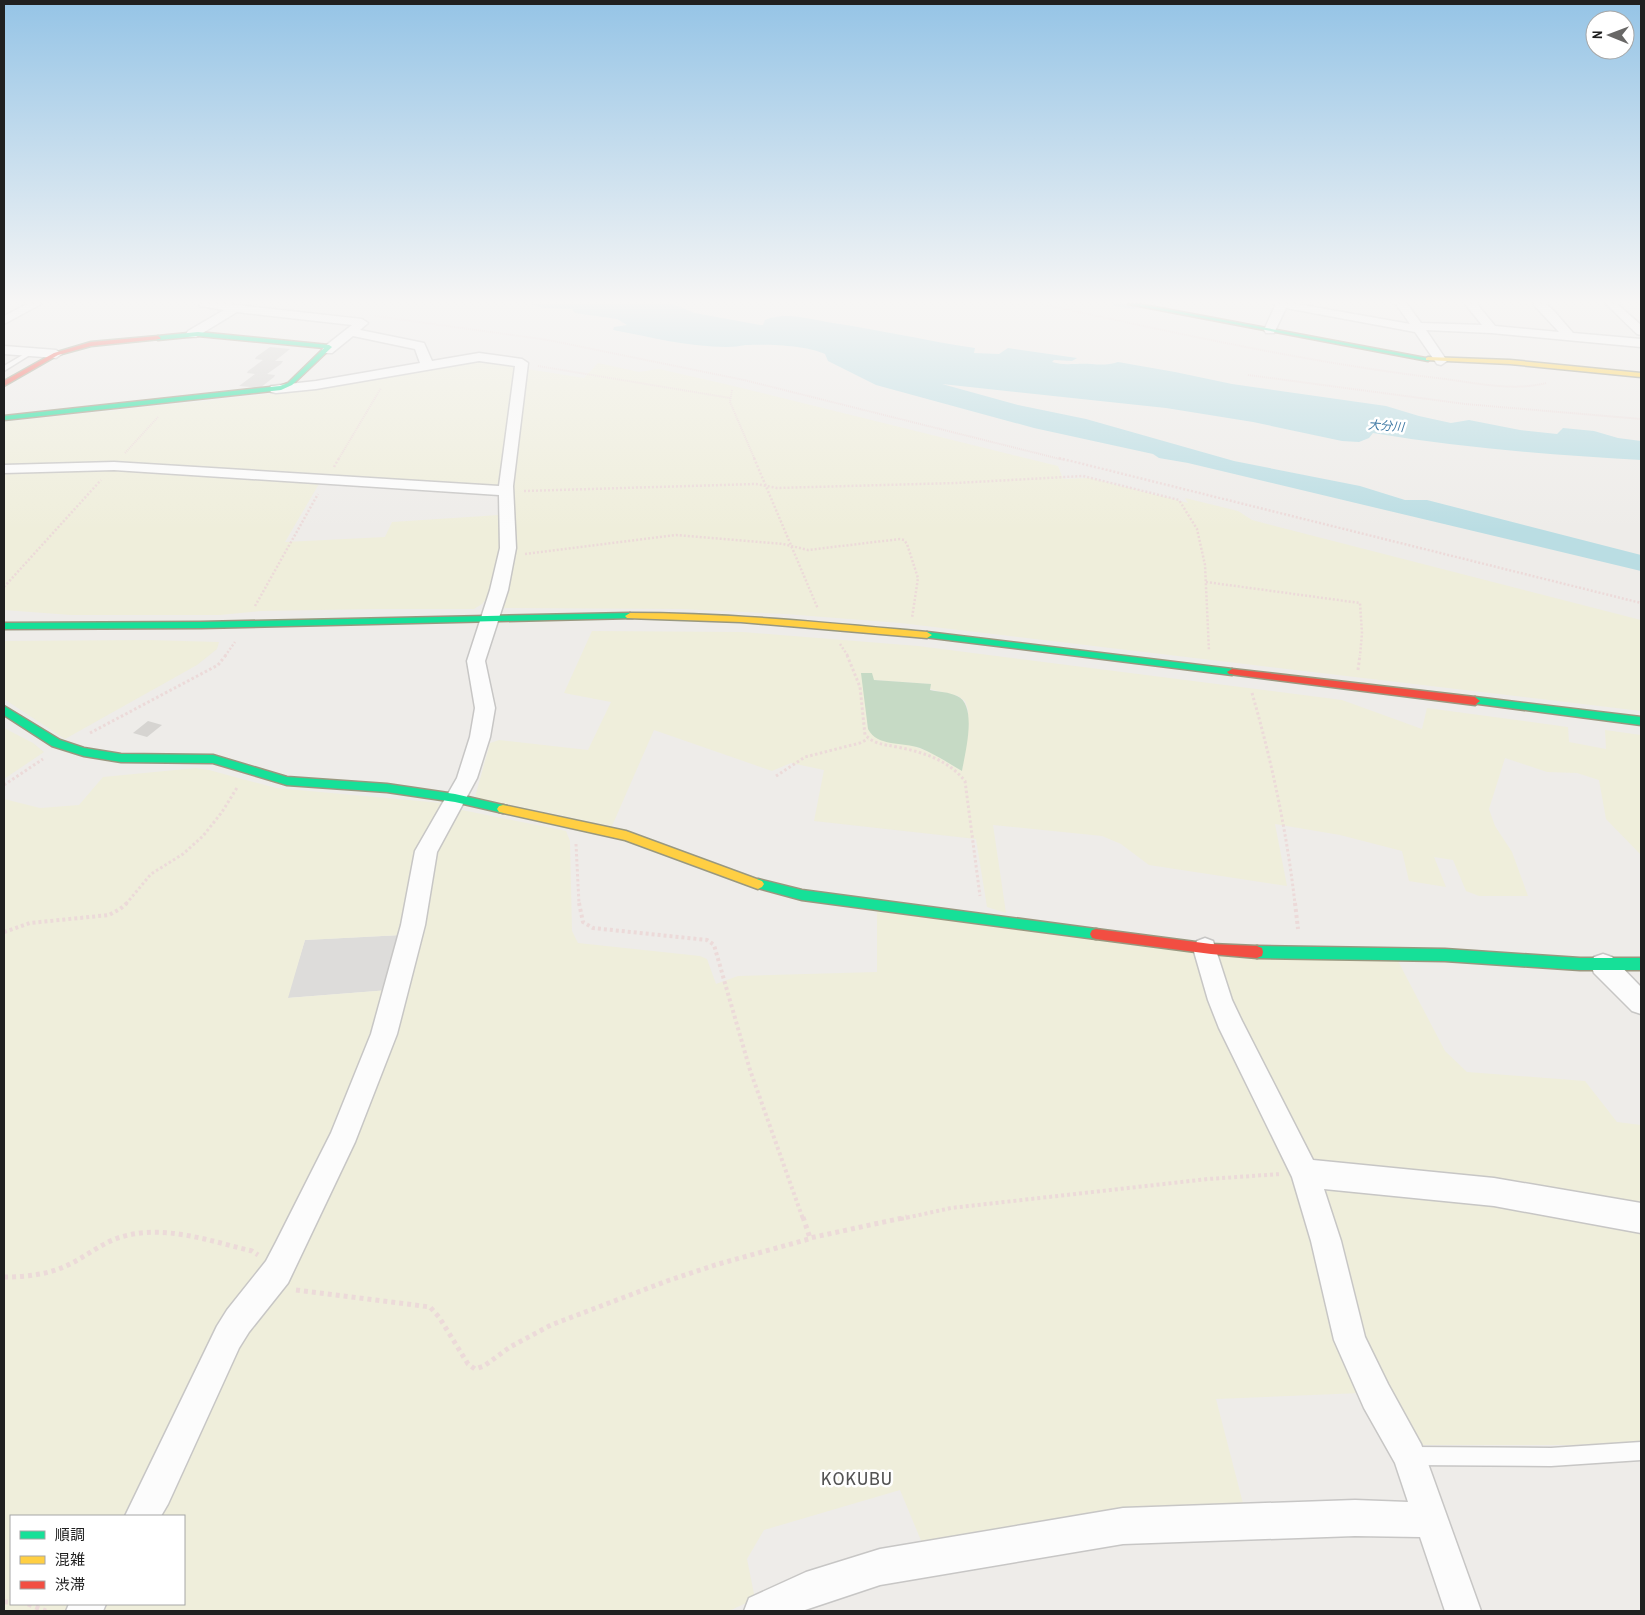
<svg xmlns="http://www.w3.org/2000/svg" width="1645" height="1615" viewBox="0 0 1645 1615" font-family="'Archivo Narrow','Noto Sans JP',sans-serif">
	<rect width="100%" height="100%" fill="#eeece9"/>
	<polygon fill="#dddcda" points="402,935 389,990 287,998 305,940"/>
	<g fill="#efeedb" fill-rule="evenodd">
		<polygon points="477,361 514,366 515,370 515,386 497,491 323,477 285,542 385,537 392,522 499,515 500,543 496,573 487,598 482,604 474,609 376,609 261,611 220,615 71,615 4,610 4,422 291,392"/>
		<polygon points="598,363 639,372 659,369 725,384 1058,466 1063,479 1089,478 1188,503 1185,498 1238,511 1252,520 1641,620 1641,711 900,623 785,614 681,609 504,608 501,606 511,492 527,369 584,378"/>
		<path d="M592,631L743,632L918,646L1342,700L1422,729L1427,708L1568,727L1569,742L1606,749L1605,730L1641,735V855L1606,819L1599,780L1577,773L1547,772L1505,758L1489,809L1495,826L1512,852L1528,896H1479L1466,891L1453,860L1434,857L1446,887L1409,881L1402,851L1340,835L1275,824L1287,886L1149,865L1121,844L1102,836L993,825L1006,913L987,907L976,839L814,821L824,770L791,763L772,771L654,730L612,826L475,797L490,743L499,740L588,750L611,702L564,693ZM874,680L930,684V689L958,696L965,701L968,710L962,771L932,753L868,729L864,686Z"/>
		<polygon points="148,640 219,642 217,649 197,665 65,739 4,699 4,641"/>
		<polygon points="4,728 33,743 44,752 4,779"/>
		<path d="M196,768L209,770L276,788L442,803L422,845L402,935L305,940L288,998L389,990L431,863L457,809L566,831L570,841L572,931L578,943L700,956L707,959L716,984L738,976L877,972V912L1398,961L1445,1051L1467,1072L1585,1081L1617,1122L1641,1125V1442L1572,1445H1416L1361,1393L1216,1399L1246,1515L922,1543L900,1490L764,1530L747,1559L755,1599L729,1611H4V799L40,808L79,805L103,777ZM11,1516H184V1604H11Z"/>
	</g>
	<path fill="#c6dac5" d="M861,673H872L874,680L931,684L930,690C939,692 949,692 957,696C978,705 965,753 962,771C948,763 935,754 920,748C903,742 877,747 868,729Z"/>
	<path fill="#badde3" d="M531,304H672L695,313L760,325H763L765,320C786,311 812,320 833,323C881,330 927,341 975,348L974,353L999,354L1008,348L1077,358L1072,361L1054,360L1052,362C1062,365 1067,364 1077,364C1091,363 1104,367 1118,362L1175,372L1232,384L1386,406L1419,416L1451,423L1469,420L1520,430L1557,434L1563,428L1594,431L1618,438L1641,441V460C1551,455 1462,448 1373,433L1369,438L1359,442L1342,441L1253,422L1166,408L942,384L1018,405L1086,419L1234,461L1360,486L1405,500H1427L1641,555V571L1188,463L1159,458L1153,454L1034,428L876,385L828,361L825,354C806,345 767,344 746,345C739,346 733,347 727,347C689,347 650,337 613,330L614,327L627,325L617,319L575,313L572,309L544,308Z"/>
	<g fill="none" stroke-linecap="round" stroke-linejoin="round">
		<polyline stroke="#badde3" stroke-width="4" points="1115,304 1134,307"/>
	</g>
	<g fill="#d6d4d1">
		<polygon points="270,347 290,349 275,361 283,361 281,364 267,374 275,375 274,377 260,388 239,386 255,374 247,373 248,371 263,360 255,359 256,357"/>
		<polygon points="148,721 162,725 147,737 133,733"/>
	</g>
	<g fill="none" stroke-linecap="round" stroke-linejoin="round">
		<defs>
			<g id="lane">
				<polygon points="31,350 34,352 33,353 4,371 4,366"/>
				<polygon points="1641,1442 1641,1460 1551,1466 1411,1465 1405,1462 1402,1456 1405,1450 1411,1447 1551,1448"/>
			</g>
			<g id="street">
				<polygon points="27,304 41,304 4,324 4,316"/>
				<polygon points="199,304 228,304 362,319 368,323 360,330 424,343 432,361 479,353 522,359 528,363 513,486 516,548 508,590 485,661 495,708 490,737 477,778 437,852 425,925 397,1034 355,1142 288,1283 249,1332 239,1348 168,1504 161,1516 125,1516 217,1326 227,1310 266,1261 276,1242 331,1133 371,1034 401,925 415,851 457,778 470,737 475,708 467,661 490,590 500,548 499,495 114,470 4,473 4,465 114,462 499,486 515,366 479,361 316,389 276,393 271,392 269,389 271,386 316,381 420,363 415,349 353,336 332,353 324,353 322,350 324,347 352,325 237,312 196,337 188,337 186,334 188,331 224,310 200,306"/>
				<polygon points="1275,304 1297,304 1410,324 1396,304 1407,304 1421,323 1482,325 1465,304 1477,304 1495,326 1559,332 1533,304 1546,304 1554,311 1573,333 1641,339 1641,347 1491,333 1426,330 1447,361 1441,365 1437,364 1415,332 1286,308 1274,333 1266,333 1264,330 1275,306"/>
				<polygon points="1606,304 1617,304 1641,325 1641,335 1637,334"/>
				<polygon points="4,346 56,350 62,354 56,358 4,354"/>
				<polygon points="1205,938 1213,941 1232,1000 1242,1021 1313,1160 1494,1178 1641,1203 1641,1233 1494,1206 1324,1189 1341,1241 1365,1337 1388,1384 1421,1444 1481,1611 1445,1611 1420,1537 1355,1536 1123,1544 880,1585 802,1611 744,1611 749,1598 806,1572 880,1549 1123,1508 1355,1500 1408,1502 1395,1463 1364,1408 1334,1340 1311,1241 1292,1177 1219,1028 1208,1000 1193,948 1197,941"/>
				<polygon points="1603,954 1612,957 1641,987 1641,1014 1632,1011 1594,973 1591,965 1594,957"/>
				<polygon points="69,1604 106,1604 103,1611 66,1611"/>
			</g>
			<g id="fast">
				<polygon points="1128,304 1139,304 1431,359 1428,361"/>
				<polygon points="198,332 329,345 332,347 292,385 281,390 4,420 4,416 280,386 288,383 324,348 198,336 158,340 155,338 158,336"/>
				<polygon points="630,613 635,616 633,618 201,628 4,629 4,623 201,622"/>
				<polygon points="927,632 1232,669 1237,672 1232,675 924,637 922,635"/>
				<polygon points="1475,697 1641,717 1641,725 1471,703 1470,701"/>
				<polygon points="4,706 60,740 84,748 121,754 213,755 287,777 387,784 455,794 503,805 507,806 509,809 507,812 503,813 455,802 387,792 287,785 213,763 121,762 84,756 52,746 4,715"/>
				<polygon points="758,879 802,890 1096,929 1100,930 1102,934 1100,938 1096,939 802,900 754,887 752,884 754,881"/>
				<polygon points="1257,946 1445,949 1580,958 1641,958 1641,970 1580,970 1445,961 1257,958 1252,956 1251,952 1252,948"/>
			</g>
			<g id="slow">
				<polygon points="1428,357 1510,360 1641,373 1641,377 1510,364 1426,360 1426,358"/>
				<path d="M630,613C729,613 828,623 927,632L932,635L927,638L741,622L627,618L625,616Z"/>
				<polygon points="503,805 626,831 762,881 764,884 762,887 758,889 625,840 499,812 497,809 499,806"/>
			</g>
			<g id="jam">
				<polygon points="158,336 161,338 160,339 91,346 58,355 4,386 4,381 54,353 91,342"/>
				<polygon points="1232,669 1475,697 1480,701 1475,705 1229,674 1227,672"/>
				<polygon points="1096,929 1211,944 1257,946 1262,948 1263,952 1262,956 1257,958 1211,954 1096,939 1092,938 1090,934 1092,930"/>
			</g>
		</defs>
		<use href="#lane" stroke="#c7c6c5" stroke-width="3"/>
		<use href="#street" stroke="#c7c6c5" stroke-width="3"/>
		<use href="#fast" stroke="#99987f" stroke-width="3"/>
		<use href="#slow" stroke="#99987f" stroke-width="3"/>
		<use href="#jam" stroke="#99987f" stroke-width="3"/>
		<g stroke="#ecdad9" stroke-width="2" stroke-dasharray="1 1" stroke-linecap="butt">
			<path d="M1041,304C1172,332 1304,362 1437,378C1472,382 1511,392 1546,383"/>
			<polyline points="375,316 548,340 744,380 1064,460"/>
			<polyline points="538,366 730,398"/>
			<polyline points="1248,375 1465,404 1641,419"/>
			<polyline points="732,390 730,402 755,460"/>
			<polyline points="125,453 158,417"/>
			<polyline points="338,460 381,388"/>
		</g>
		<g stroke="#ecdad9" stroke-width="2.5" stroke-dasharray="2 2" stroke-linecap="butt">
			<polyline points="754,458 818,609"/>
			<polyline points="1059,458 1641,603"/>
			<polyline points="334,467 339,458"/>
			<polyline points="524,491 756,484 777,488 956,483 1083,476 1179,500 1197,529 1205,565 1209,651"/>
			<polyline points="525,554 676,535 783,544 808,550 900,539 904,540 907,544 918,578 912,618"/>
			<polyline points="1206,582 1360,603 1362,633 1360,656"/>
			<polyline points="4,587 101,480"/>
			<polyline points="255,606 318,494"/>
			<polyline points="840,644 848,656"/>
			<polyline points="225,656 235,642"/>
		</g>
		<g stroke="#ecdad9" stroke-width="3" stroke-dasharray="2.5 2.5" stroke-linecap="butt">
			<path d="M847,655L860,687L865,735C876,745 883,744 897,747C923,752 948,760 965,781L980,896"/>
			<polyline points="1358,670 1360,655"/>
			<path d="M1252,693C1272,762 1287,833 1295,904"/>
			<polyline points="90,733 218,665 226,655"/>
			<polyline points="776,776 805,757 860,743 868,739"/>
			<polyline points="4,785 43,759"/>
			<polyline points="576,844 579,904"/>
			<polyline points="126,904 151,874 183,854 203,836 222,812 238,786"/>
		</g>
		<g stroke="#ecdad9" stroke-width="4" stroke-dasharray="3 3" stroke-linecap="butt">
			<polyline points="579,903 583,922 593,928 707,940 714,945 750,1070 803,1219"/>
			<polyline points="1295,903 1298,929"/>
			<polyline points="4,932 30,923 109,915 120,909 127,903"/>
			<polyline points="901,1219 951,1208 1208,1179 1281,1174"/>
		</g>
		<g stroke="#ecdad9" stroke-width="5" stroke-dasharray="4 4" stroke-linecap="butt">
			<polyline points="803,1217 810,1238 907,1217"/>
			<path d="M4,1277C29,1277 52,1274 74,1262C89,1254 104,1242 121,1237C164,1224 210,1241 252,1251L258,1255"/>
			<polyline points="296,1290 430,1307 439,1317 468,1364 475,1369 484,1366 510,1347 551,1325 667,1281 715,1265 809,1239"/>
			<polyline points="4,1602 11,1602"/>
			<polyline points="28,1604 46,1611"/>
		</g>
		<use href="#lane" fill="#fcfcfc" fill-rule="evenodd"/>
		<use href="#street" fill="#fcfcfc" fill-rule="evenodd"/>
		<use href="#fast" fill="#16e098" fill-rule="evenodd"/>
		<use href="#slow" fill="#ffcf43" fill-rule="evenodd"/>
		<use href="#jam" fill="#f24e42" fill-rule="evenodd"/>
	</g>
	<linearGradient id="sky" x2="0" y2="1"><stop stop-color="#95c4e6"/><stop offset="0.57" stop-color="#f7f6f5"/><stop offset="1" stop-color="#f7f6f5" stop-opacity="0"/></linearGradient>
	<rect width="1645" height="530" fill="url(#sky)"/>
	<g text-anchor="middle" stroke-width="5" stroke-linejoin="round" paint-order="stroke">
		<g font-size="12" font-style="italic" fill="#417aa5" stroke="#fff">
			<text transform="translate(1386 426) rotate(4)" y="4">大分川</text>
		</g>
		<g font-size="19" letter-spacing="1" fill="#535353" stroke="#fff">
			<text x="857" y="1485">KOKUBU</text>
		</g>
	</g>
	<rect width="1645" height="1615" fill="none" stroke="#202020" stroke-width="10"/>
	<rect x="10" y="1515" width="175" height="90" fill="#ffffff" stroke="#a6a6a6"/>
	<rect x="20" y="1531" width="25" height="8" fill="#16e098" stroke="#a6a6a6"/>
	<text x="55" y="1540" font-size="15" fill="#202020">順調</text>
	<rect x="20" y="1556" width="25" height="8" fill="#ffcf43" stroke="#a6a6a6"/>
	<text x="55" y="1565" font-size="15" fill="#202020">混雑</text>
	<rect x="20" y="1581" width="25" height="8" fill="#f24e42" stroke="#a6a6a6"/>
	<text x="55" y="1590" font-size="15" fill="#202020">渋滞</text>
	<g transform="translate(1610 35) rotate(271)"><circle r="24" fill="#ffffff" stroke="#a6a6a6"/>
	<path d="M0-4L9 19L0 12L-9 19Z" fill="#686766"/>
	<text y="-8" font-size="14" font-weight="bold" text-anchor="middle" fill="#202020">N</text>
	</g>
</svg>
